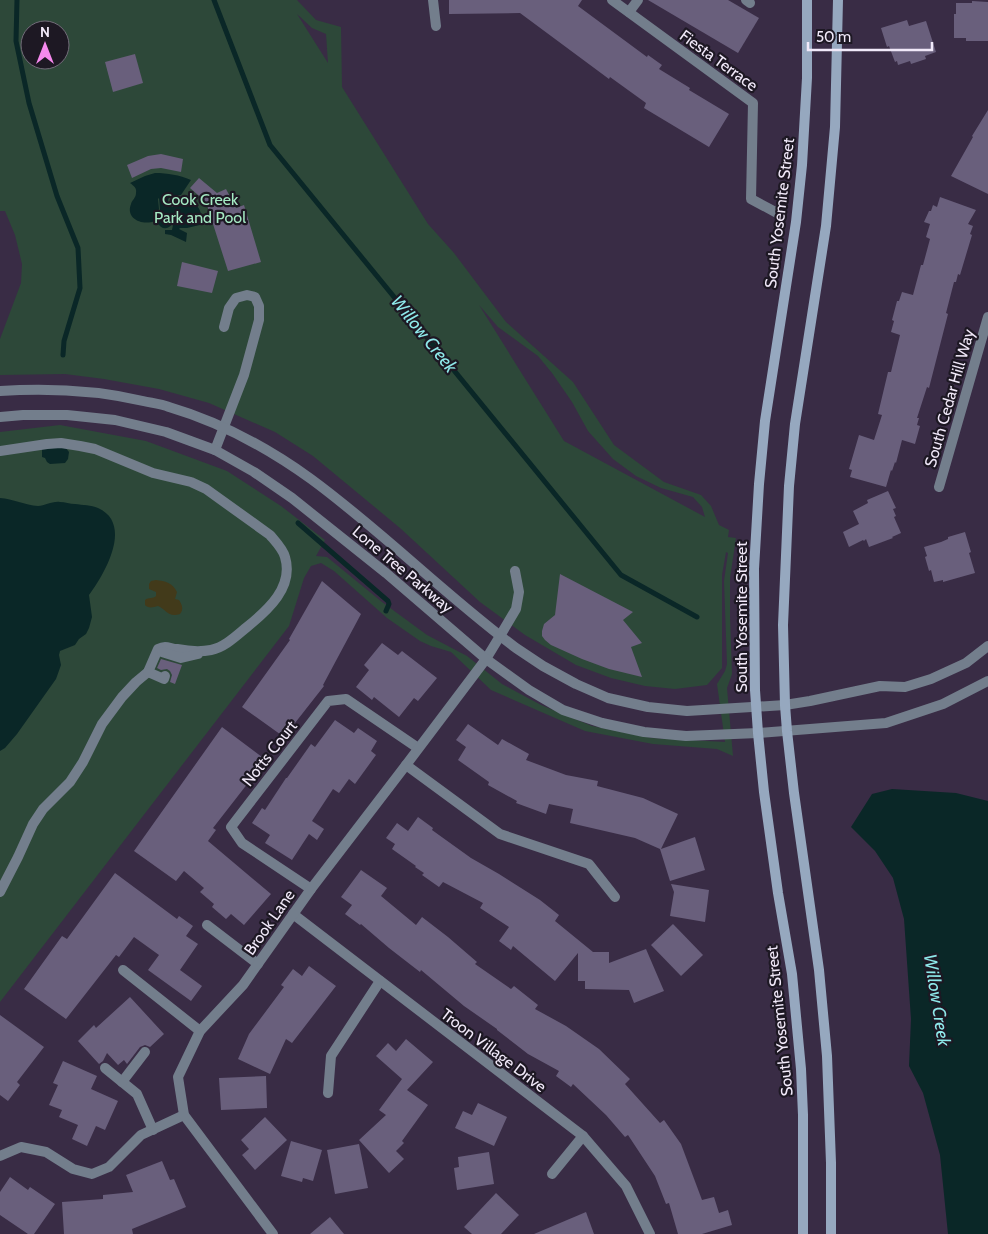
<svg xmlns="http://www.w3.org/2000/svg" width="988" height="1234" viewBox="0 0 988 1234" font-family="Cabin,sans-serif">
	<rect width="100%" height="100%" fill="#392c45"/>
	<path fill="#2d4839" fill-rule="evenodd" d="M0,0H297L316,20L341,27L342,87L428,224L454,253L506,322L573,382L614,445L664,482L701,495L711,506L719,525L729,530L728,537L736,538L730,578V616L732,674L727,688L733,756L717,749L653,744L585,731L491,690L451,652L431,646L420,641L387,618L334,571L321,563L311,566L304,578L289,626L0,1002V432L60,425L146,441L227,471L281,506L325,540L316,556L327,557L382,602L427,635L467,656L502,684L541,705L592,726L652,738L725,742L717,684L725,671L727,664L724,581L728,553L726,552L722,575V668L707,685L675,689L645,686L611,678L576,665L525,635L480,602L400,528L313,456L275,432L209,403L159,389L104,379L65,374L0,375V339L21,283L22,264L15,235L5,211H0ZM297,14L312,28L326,34L328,63ZM30,30H60V60H30ZM479,305L498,327L538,356L552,373L572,402L588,431L613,459L636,476L661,488L693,497L702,507L705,517L564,441Z"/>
	<path fill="#423a1a" d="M156,580C165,581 173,583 177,592L175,599L179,600C182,605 184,609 180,614C168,618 167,610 158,606C153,607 149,609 145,605V600C149,597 153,599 156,596V592L149,589V584L151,581Z"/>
	<g fill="#0a2727">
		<path d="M155,173C168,173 179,175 191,180L181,195C174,196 165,195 169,205L172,207L183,203V199C199,202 200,209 204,224L187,228H180L179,229L187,233L186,242L171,235L165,234V230H172L173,225L172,224C167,231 161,229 157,222L160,210L159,198L158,199L159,209L155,221C143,226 125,219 131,204C132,200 136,198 136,193C137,188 134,186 130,183L145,176Z"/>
		<polygon points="65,447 69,452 68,459 65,463 50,464 47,462 45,458 42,457 42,449"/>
		<path d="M0,498C13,499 25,505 38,506C45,506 52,501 60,502C65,502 70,504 75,504C83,505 91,505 98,508C134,524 104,575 89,595L92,617L89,628L86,634L79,639L75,645L60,651L59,655L61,665L56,679L17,734L5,748L0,751Z"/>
		<polygon points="892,789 956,793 988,801 988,1234 948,1234 940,1155 923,1093 909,1066 911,1019 904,919 893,878 875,851 851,827 872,794"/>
	</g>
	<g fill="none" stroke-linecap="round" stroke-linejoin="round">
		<g stroke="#0a2727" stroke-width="5">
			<polyline points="17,0 16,41 29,103 57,196 78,248 80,288 64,341 63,355"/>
			<polyline points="214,0 270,145 621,575 697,617"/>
			<polyline points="298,523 388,601 389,604 386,611"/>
		</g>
	</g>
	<g fill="#695f7c">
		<polygon points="449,0 582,0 578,6 647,57 648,55 662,65 659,69 690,88 689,90 729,114 709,147 644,108 646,103 610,77 609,79 520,13 449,14"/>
		<polygon points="648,0 728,0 759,18 738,53"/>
		<polygon points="972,1 988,2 988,41 966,41 966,38 954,38 954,14 956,14 956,3 972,3"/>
		<polygon points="907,20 909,26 926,21 936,52 925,56 926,59 911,64 910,61 898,65 897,61 895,62 889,46 887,47 881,28"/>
		<polygon points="135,54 143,83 113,92 105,62"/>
		<polygon points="988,110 988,194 951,176 973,137 972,136"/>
		<polygon points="161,154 183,159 181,172 161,168 151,169 132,178 127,165 148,156"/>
		<polygon points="199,178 217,193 226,189 236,208 244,205 261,262 228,271 206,202 190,188"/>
		<polygon points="940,197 976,210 968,224 973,226 970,234 972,235 960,275 958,274 956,282 954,282 946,313 948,314 929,388 927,387 917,418 919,418 917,425 920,426 915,444 902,440 896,463 895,462 892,471 891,470 886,487 850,477 852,470 849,469 859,435 874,440 882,415 878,414 888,372 891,372 900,335 891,332 894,321 892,320 897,301 899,301 902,292 913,295 921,265 923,265 930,239 926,237 930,224 924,222 929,211 931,211 933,205 937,207"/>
		<polygon points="182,262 218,271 212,293 177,286"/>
		<polygon points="888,491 896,508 893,509 896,516 894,517 901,533 892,537 893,538 869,547 866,539 864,541 863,540 849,547 843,532 859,524 853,511 868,503 867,500"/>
		<polygon points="965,532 971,552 969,553 975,573 943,582 943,580 934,582 931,570 929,571 925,557 927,556 924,547 941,542 948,539 948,537"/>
		<polygon points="560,574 633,612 623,620 642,643 631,647 642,677 609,669 582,659 551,645 545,640 542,636 542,631 544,624 555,615"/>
		<polygon points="322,581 361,614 323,685 324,686 284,737 242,707 290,640 289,639"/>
		<polygon points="382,643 398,655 402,651 437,678 418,701 414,698 399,717 374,697 372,700 356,687 369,670 364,665"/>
		<polygon points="161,659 182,665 175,684 170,682 172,675 170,671 167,669 161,670 157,668"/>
		<polygon points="335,720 354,733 358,728 377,741 371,751 376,755 355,784 349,779 339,793 333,789 312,821 324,829 317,840 309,834 292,860 265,843 270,835 252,823 262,808 265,810 286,778 287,778 311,744 315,747"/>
		<polygon points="468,724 498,745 502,739 529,754 526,760 566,775 598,781 597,786 643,798 678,814 661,849 695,837 705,870 670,881 660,849 635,838 570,823 573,809 549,804 546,814 516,803 517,801 488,785 489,782 458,760 466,747 456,740"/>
		<polygon points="222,727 266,760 213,828 216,830 208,841 271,894 244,925 231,914 226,919 212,907 214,904 200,892 204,888 184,871 176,881 134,851"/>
		<polygon points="418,817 433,828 432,830 471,858 499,874 540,900 559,915 555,921 593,952 609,952 609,963 646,949 664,991 634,1003 629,990 585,989 585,981 578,981 578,953 555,981 513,946 511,950 499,941 509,927 480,908 483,903 443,882 439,887 422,875 424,873 415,867 416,866 392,849 395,844 386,838 397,823 408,831"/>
		<polygon points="361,870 387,888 381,896 416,925 422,917 448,937 477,962 475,964 511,989 514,986 538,1005 535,1009 566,1026 599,1049 630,1079 625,1084 660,1123 664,1120 681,1144 702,1200 714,1197 719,1213 728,1210 732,1225 702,1234 678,1234 669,1203 666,1204 655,1176 628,1135 625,1137 606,1115 573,1084 571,1087 556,1076 559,1071 528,1054 497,1030 497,1029 464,1006 421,970 420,972 389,948 361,924 360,925 345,914 352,905 341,897"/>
		<polygon points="115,873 177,919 179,916 193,926 186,936 198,944 180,970 202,986 191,1001 148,970 159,955 134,937 119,957 116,955 66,1019 24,989 62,936 67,939"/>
		<polygon points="671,884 709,890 705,922 670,916 674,892"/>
		<polygon points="673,924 703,955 681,976 651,945"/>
		<polygon points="309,966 336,986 292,1043 286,1039 270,1074 238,1059 249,1034 284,987 281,985 293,969 302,976"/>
		<polygon points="130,997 164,1034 150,1047 145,1045 140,1047 127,1064 124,1060 118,1065 107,1053 103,1061 99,1064 78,1041 94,1025 96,1028"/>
		<polygon points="0,1015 44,1047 17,1082 20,1085 8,1101 0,1095"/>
		<polygon points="406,1039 433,1062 407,1090 428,1105 402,1141 404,1143 396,1151 404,1159 389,1173 359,1140 386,1115 379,1110 402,1079 376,1056 388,1043 396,1051"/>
		<polygon points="63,1061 97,1076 91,1089 118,1101 105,1130 96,1126 87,1146 72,1139 78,1125 59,1117 62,1110 49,1105 58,1085 53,1083"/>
		<polygon points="266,1076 267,1108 221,1110 219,1078"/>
		<polygon points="478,1103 507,1117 494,1146 455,1128 463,1111 472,1115"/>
		<polygon points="265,1117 287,1140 255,1170 242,1155 249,1149 241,1140"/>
		<polygon points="291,1141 322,1150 313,1181 303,1178 302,1182 281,1176"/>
		<polygon points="359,1144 368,1188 335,1194 327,1150"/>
		<polygon points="489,1152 494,1184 457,1190 454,1168 459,1167 458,1157"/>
		<polygon points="162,1161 170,1180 174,1179 186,1207 132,1229 133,1234 64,1234 62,1202 103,1199 103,1195 133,1192 126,1175"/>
		<polygon points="10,1177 28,1190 30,1187 55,1204 34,1234 28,1234 0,1215 0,1192"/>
		<polygon points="496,1193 519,1215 501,1234 472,1234 464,1227"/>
		<polygon points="586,1212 594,1234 534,1234"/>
		<polygon points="330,1217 344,1234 310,1234"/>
	</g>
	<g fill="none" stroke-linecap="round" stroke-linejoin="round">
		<g stroke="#737e8c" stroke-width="10">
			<polyline points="215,450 244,375 259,320 259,306 255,297 247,295 236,298 229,308 224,327"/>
			<path d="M0,451L47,444L61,443L80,446L95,449L153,473L191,482L206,489L270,535C275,541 283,549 285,557C294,587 268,610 247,627C236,636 225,647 211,650C201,652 187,651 177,649C173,649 169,647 165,647C163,647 160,648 158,649L148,672L136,682L122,697L102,724L83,762L70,782L43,809L33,824L18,857L0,892"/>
			<polyline points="500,636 516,609 519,592 515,571"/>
			<polyline points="162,652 181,658 198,654"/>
			<polyline points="148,672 164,679 165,676"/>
		</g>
		<g stroke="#737e8c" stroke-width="10">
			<polyline points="433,0 436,26"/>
			<polyline points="612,0 753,103 751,199 779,214"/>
			<polyline points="746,0 750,3"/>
			<polyline points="629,12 638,0"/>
			<polyline points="939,487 988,317"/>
			<polyline points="406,765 500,834 589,864 615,897"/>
			<polyline points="311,889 242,843 231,827 328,701 346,699 418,748"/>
			<polyline points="293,914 583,1136 626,1186 650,1234"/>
			<polyline points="207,925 258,964"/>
			<polyline points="123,970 200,1031"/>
			<polyline points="105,1068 137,1094 153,1130"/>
			<polyline points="122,1082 145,1052"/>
			<polyline points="328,1093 331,1056 380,981"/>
			<polyline points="0,1156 21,1147 46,1152 73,1169 92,1174 109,1167 141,1135 184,1115"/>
			<polyline points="552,1174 583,1136"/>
			<polyline points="273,1234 184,1115 178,1077 200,1031 243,985 311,889 406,765 486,659 500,636"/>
		</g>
		<g stroke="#737e8c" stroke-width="10">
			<path d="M0,391C48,388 96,390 143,401C152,403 161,404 169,407C220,422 268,448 311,479C382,531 445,595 516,648L543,666L576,684L608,698L648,707L687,711L785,705L810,701L880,686L905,687L931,679L966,663L988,646"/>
			<polyline points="0,417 23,415 67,415 115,420 166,432 215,450 254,472 292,498 386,573 486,659 529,690 563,710 602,723 644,732 686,736 758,733 886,723 943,704 988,681"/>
		</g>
		<g stroke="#96a8bf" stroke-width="10">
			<polyline points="803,1234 803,1115 801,1069 792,974 778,893 764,792 758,733 755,690 754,569 759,484 765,421 796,222 802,165 807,78 807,0"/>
			<polyline points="831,1234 831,1163 827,1056 819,970 794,793 787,731 785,705 783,625 789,486 795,424 826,226 835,127 838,0"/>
		</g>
	</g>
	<g text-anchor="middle" stroke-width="4.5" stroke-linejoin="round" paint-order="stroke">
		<g font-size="16" fill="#f1e9f9" stroke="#1d1823">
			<text transform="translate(719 60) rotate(36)" y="6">Fiesta Terrace</text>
			<text transform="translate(779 213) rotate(-83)" y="6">South Yosemite Street</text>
			<text transform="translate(949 398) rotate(-74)" y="6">South Cedar Hill Way</text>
			<text transform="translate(403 569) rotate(40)" y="6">Lone Tree Parkway</text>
			<text transform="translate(741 617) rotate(-90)" y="6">South Yosemite Street</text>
			<text transform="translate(269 753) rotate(-52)" y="6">Notts Court</text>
			<text transform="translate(269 922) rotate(-55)" y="6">Brook Lane</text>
			<text transform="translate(779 1021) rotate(-96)" y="6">South Yosemite Street</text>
			<text transform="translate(494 1050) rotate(37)" y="6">Troon Village Drive</text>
		</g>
		<g font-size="16" fill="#a5eac4" stroke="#1d1823">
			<text x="200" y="205">Cook Creek<tspan x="200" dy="18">Park and Pool</tspan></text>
		</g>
		<g font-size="18" font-style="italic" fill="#8ee9ea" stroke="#1d1823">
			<text transform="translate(424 334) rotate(51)" y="6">Willow Creek</text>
			<text transform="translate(937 1000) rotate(81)" y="6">Willow Creek</text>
		</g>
	</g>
	<g transform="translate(45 45)"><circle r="24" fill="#1d1823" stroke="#726c79"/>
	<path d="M0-4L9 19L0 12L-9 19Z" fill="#f689ed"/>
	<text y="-8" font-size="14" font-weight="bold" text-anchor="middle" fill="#f1e9f9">N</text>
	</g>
	<path d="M808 42v8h124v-8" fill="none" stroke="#f1e9f9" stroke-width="2.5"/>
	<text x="816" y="42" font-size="15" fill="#f1e9f9" stroke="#1d1823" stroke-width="4" paint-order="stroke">50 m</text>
</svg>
